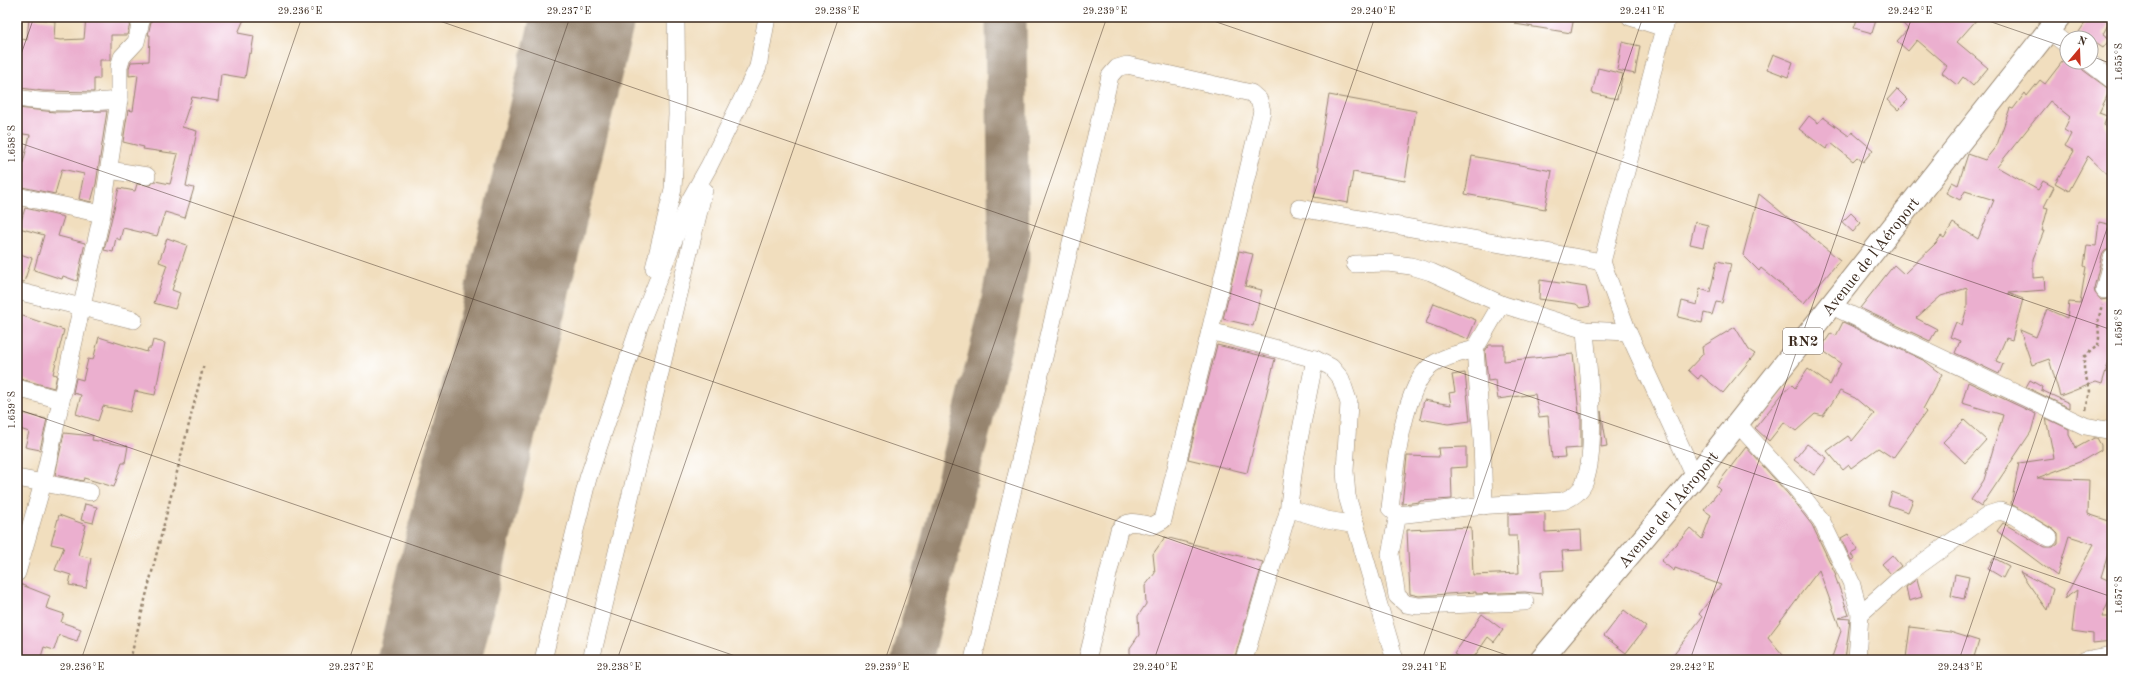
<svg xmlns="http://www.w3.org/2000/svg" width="2129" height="677" viewBox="0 0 2129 677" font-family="'Old Standard TT',serif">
	<rect width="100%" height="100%" fill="#fff"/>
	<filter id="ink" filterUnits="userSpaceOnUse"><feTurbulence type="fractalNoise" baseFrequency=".025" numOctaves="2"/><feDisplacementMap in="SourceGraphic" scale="8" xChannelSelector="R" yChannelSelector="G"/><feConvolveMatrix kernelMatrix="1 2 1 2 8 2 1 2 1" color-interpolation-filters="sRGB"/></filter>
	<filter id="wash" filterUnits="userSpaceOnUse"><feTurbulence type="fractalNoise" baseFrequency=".012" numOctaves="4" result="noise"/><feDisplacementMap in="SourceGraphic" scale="16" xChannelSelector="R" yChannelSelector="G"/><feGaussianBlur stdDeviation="0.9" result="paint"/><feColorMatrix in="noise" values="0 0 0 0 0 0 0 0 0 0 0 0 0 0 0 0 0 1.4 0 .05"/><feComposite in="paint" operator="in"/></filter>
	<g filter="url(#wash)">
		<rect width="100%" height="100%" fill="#f1debe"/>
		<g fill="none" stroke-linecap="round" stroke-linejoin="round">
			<polyline stroke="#96846e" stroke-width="41" points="912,660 1000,310 1009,260 1006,17"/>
			<polyline stroke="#96846e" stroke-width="103" points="429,660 583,17"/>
		</g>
		<g id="blocks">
			<g fill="#ebafcf">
				<polygon points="86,17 132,17 127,35 111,35 111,60 100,60 100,79 94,79 94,92 43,91 21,88 17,86 17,69 22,39 27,40 29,18 55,21 54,39 60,40 84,39"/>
				<polygon points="152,17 245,17 238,33 254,36 251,54 249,53 245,78 221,74 218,101 192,97 182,127 197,131 186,186 194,188 185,218 165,212 157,236 123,228 120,240 116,238 113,252 104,250 119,188 135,191 137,184 150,185 155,181 170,184 178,154 143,149 144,147 123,142 128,110 133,111 138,75 129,76 129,68 131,62 149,61 150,35 148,35"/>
				<polygon points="1516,17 1574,17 1571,33 1515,24"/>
				<polygon points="1858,17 1877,17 1872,33 1854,28"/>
				<polygon points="1897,17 1979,17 1957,42 1988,68 1973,86 1963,77 1957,85 1942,73 1947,66 1917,40 1908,51 1897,41 1908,29"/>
				<polygon points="2089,17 2112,17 2103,34 2110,39 2103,48 2091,40 2091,38 2087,38 2079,32"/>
				<polygon points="1622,42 1640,46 1635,74 1617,70"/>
				<polygon points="1773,54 1793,62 1788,77 1767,69"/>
				<polygon points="2062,62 2079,62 2083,70 2110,90 2099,113 2107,116 2104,125 2112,134 2112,179 2088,156 2069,191 2055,183 2074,151 2065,146 2071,134 2064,130 2070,117 2050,101 1997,167 2038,190 2043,181 2054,187 2044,207 2048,208 2042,231 2044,231 2033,259 2033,278 2044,277 2045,290 2008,293 2023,299 2012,340 2006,338 1996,361 2003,364 1999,374 1955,353 1960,341 1950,337 1956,322 1962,325 1967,308 1967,288 1941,296 1916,318 1937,329 1930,341 1860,308 1894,265 1904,274 1936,243 1941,236 1944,238 1953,223 1978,239 1994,200 1965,191 1960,200 1946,193 1952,182 1958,185 1968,154 1985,160 1997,145 2010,108 2013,109 2025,93 2027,96 2040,80 2045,84"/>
				<polygon points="1598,68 1623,74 1617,99 1592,93"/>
				<polygon points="1897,89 1908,100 1898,110 1887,100"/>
				<polygon points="1329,95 1416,111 1405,181 1353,172 1348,203 1314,197 1319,167 1317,166"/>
				<polygon points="18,108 55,112 107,111 96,184 91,202 79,199 84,174 62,169 55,194 17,186 17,174 20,175 30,135 17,133"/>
				<polygon points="1809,116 1818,123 1823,117 1849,136 1852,132 1873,150 1863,162 1857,157 1853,161 1831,143 1826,149 1799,129"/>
				<polygon points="1472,156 1552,171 1545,209 1465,194"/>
				<polygon points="1759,194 1840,260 1804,303 1761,268 1759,271 1743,255"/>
				<polygon points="25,208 64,217 58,236 85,243 77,281 63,276 62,279 34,270 44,235 19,228"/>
				<polygon points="1851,213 1861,223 1853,232 1842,222"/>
				<polygon points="1695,222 1708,225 1703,247 1690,244"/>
				<polygon points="2099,222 2112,225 2112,248 2105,251 2102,255 2094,288 2095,293 2101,300 2107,299 2112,296 2112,351 2102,384 2096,382 2060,396 2049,359 2032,365 2020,330 2036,337 2047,309 2067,318 2069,302 2080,303 2086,267 2084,266 2087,245 2096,246"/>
				<polygon points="167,238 187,245 172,290 180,293 175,309 154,303 167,265 159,262"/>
				<polygon points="1239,251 1253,254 1245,286 1262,290 1253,326 1223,319"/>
				<polygon points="17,253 32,258 24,282 17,281"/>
				<polygon points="1717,261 1731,264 1722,303 1716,302 1712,315 1704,313 1702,323 1678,317 1682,301 1697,305 1700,289 1710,292"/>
				<polygon points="1540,280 1586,287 1590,306 1581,308 1576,304 1539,299"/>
				<polygon points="1434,303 1476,320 1468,339 1426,323"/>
				<polygon points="17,314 64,330 53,374 57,375 54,388 17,378"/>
				<polygon points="1843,322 1925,361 1942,374 1923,409 1926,412 1893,458 1878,448 1851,468 1849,465 1843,470 1827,451 1848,436 1852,441 1874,414 1855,398 1840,391 1823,416 1815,414 1796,431 1784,422 1769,441 1755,428 1784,392 1792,385 1795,388 1808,369 1830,385 1841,363 1820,349 1831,333 1836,336"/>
				<polygon points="1735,327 1749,350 1755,354 1723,393 1701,375 1698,379 1688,370 1703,354 1702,347"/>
				<polygon points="99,337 147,352 148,348 151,348 153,340 165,343 155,395 135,391 130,412 103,406 98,421 76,414 81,395 73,393 76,378 83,380 88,359 93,360"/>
				<polygon points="1217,345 1275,359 1247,473 1188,459"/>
				<polygon points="1489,345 1504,345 1504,361 1573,354 1579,414 1581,414 1581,448 1564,449 1565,457 1552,458 1548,416 1539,417 1535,394 1498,399 1495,380 1488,381 1485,351"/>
				<polygon points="1465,373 1470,421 1448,424 1420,419 1424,400 1451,405 1449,393 1455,392 1452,375"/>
				<polygon points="2030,380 2042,387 2041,390 2069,403 2069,408 2026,387"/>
				<polygon points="1968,382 2036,414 2031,432 1981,507 1971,500 1984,480 2003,415 1962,403"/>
				<polygon points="1601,411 1607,446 1601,447 1602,429"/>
				<polygon points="17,412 47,419 40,450 25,447 29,432 17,428"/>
				<polygon points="2046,418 2069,429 2069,435 2076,448 2094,438 2097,438 2101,445 2101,450 2082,461 2037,478 2089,480 2088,514 2112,522 2112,541 2101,577 2112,582 2112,594 2102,617 2112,617 2112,641 2093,643 2093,634 2072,631 2077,590 2064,599 2094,544 2069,536 2057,576 1997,531 2003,523 2044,547 2053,547 2058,543 2058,534 2054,530 2011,504 2019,463 2054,458"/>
				<polygon points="1964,420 1986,440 1965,463 1943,442"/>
				<polygon points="64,433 93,436 92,440 128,446 125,463 122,463 114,487 84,478 83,481 55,475"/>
				<polygon points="1807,444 1827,458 1814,475 1794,460"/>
				<polygon points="1466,447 1466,467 1451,468 1452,499 1420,501 1420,502 1402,504 1407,456 1439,457 1438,448"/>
				<polygon points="1746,447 1788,494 1812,525 1836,575 1835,576 1849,615 1839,618 1850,619 1845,660 1832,657 1841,631 1819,570 1768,637 1787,660 1669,660 1702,617 1699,614 1721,585 1675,568 1674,571 1661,561 1690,528 1702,539 1711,515 1704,510 1720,490 1716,486"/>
				<polygon points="1892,492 1913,500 1908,512 1888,505"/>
				<polygon points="85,504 97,507 93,523 81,520"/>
				<polygon points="1541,512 1545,513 1545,532 1581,530 1582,550 1562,551 1564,570 1541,571 1542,594 1525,592 1476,594 1476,592 1419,596 1410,594 1407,530 1471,527 1473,575 1519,573 1517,536 1508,536 1508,514"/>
				<polygon points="59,515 86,525 78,555 91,558 86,588 69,585 71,575 55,570 64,547 51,544"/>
				<polygon points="1848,534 1858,550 1851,554 1854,559 1851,560 1841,538"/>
				<polygon points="1165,537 1263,562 1234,660 1130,660 1130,648 1139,635 1138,616 1146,604 1145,586 1155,573 1153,554"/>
				<polygon points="1892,555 1901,566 1891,574 1882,564"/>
				<polygon points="1994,558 2009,566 2003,578 1988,569"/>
				<polygon points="2020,572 2053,589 2047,610"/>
				<polygon points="1955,574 1969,577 1964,599 1951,596"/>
				<polygon points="1917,579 1922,597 1909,601 1906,587"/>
				<polygon points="17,583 50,596 46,608 64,614 61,622 81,629 77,641 59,635 54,650 44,647 40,660 17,660"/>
				<polygon points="1624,610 1646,627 1626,653 1604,636"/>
				<polygon points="1482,614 1503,630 1494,642 1488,637 1472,660 1463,660 1454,654"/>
				<polygon points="1910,627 1950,632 1979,641 1973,660 1926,660 1906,658"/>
			</g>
		</g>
	</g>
	<g filter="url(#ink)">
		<use href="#blocks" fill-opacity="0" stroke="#96846e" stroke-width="1"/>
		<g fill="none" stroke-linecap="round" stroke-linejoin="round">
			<defs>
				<g id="minor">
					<polyline points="1630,17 1664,28"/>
					<polyline points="1667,17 1602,262 1628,332 1695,477"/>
					<polyline points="2048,30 2067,45"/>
					<polyline points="2089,62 2112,80"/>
					<path d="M17,98C51,104 85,103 119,100"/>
					<polyline points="109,170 147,176"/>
					<polyline points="17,196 102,214"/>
					<polyline points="1299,208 1602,262"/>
					<polyline points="1355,264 1388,263 1411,266 1431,272 1501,304 1585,330 1628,332"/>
					<polyline points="654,268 673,189 677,115 676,22 674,17"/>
					<polyline points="2104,290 2112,258"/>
					<polyline points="17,291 134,320"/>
					<polyline points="1832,306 2085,426 2112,431"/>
					<path d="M1475,349C1461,353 1445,356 1432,365C1403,385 1394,474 1390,508L1398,515L1390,554L1397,596L1406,604L1418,606L1525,602"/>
					<polyline points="17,388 61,400"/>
					<polyline points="1738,424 1796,488 1821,520 1851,582 1860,614 1857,660"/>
					<polyline points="17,478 90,492"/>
					<polyline points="1484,506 1482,440 1475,349 1501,304"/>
					<polyline points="1288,512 1294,510 1327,520 1356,525"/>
					<path d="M1398,515L1476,506L1563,501C1573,497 1581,492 1585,481C1598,446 1588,370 1585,330"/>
					<polyline points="17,573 43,483 102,214 119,100 119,67 122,57 136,42 142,17"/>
					<polyline points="1860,614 1896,582 1990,514 2000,511 2014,516 2049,538"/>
					<polyline points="543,660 588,478 640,324 690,200 709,166 758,67 767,17"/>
					<polyline points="591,660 704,190"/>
					<polyline points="973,660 1110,76 1117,68 1127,65 1251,93 1259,100 1262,111 1210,331"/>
					<path d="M1087,660L1119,530C1128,518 1139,523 1152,526L1163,520L1210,331L1315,359L1331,367L1341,379L1349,403L1345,471L1347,496L1395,660"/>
					<polyline points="1244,660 1288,512 1295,460 1315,359"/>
					<polyline points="2085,660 2112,655"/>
				</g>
				<g id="highway">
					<path id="s1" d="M1541,660L1695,477L2059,17"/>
				</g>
			</defs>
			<use href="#minor" stroke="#96846e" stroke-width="18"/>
			<use href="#highway" stroke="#96846e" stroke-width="24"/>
			<g stroke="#96846e" stroke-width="2.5" stroke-dasharray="3 3" stroke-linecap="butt">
				<polyline points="2086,410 2090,391 2084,370 2084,357 2098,345 2099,338 2098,322 2102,304"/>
				<polyline points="130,660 204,364"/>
			</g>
			<use href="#minor" stroke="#fff" stroke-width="17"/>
			<use href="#highway" stroke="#fff" stroke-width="22"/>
		</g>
	</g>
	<path fill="none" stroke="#3b2a1e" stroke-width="1" stroke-opacity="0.45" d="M428,17L2112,597M1202,17L2112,330M1977,17L2067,48M2091,56L2112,64M17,66L34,17M17,142L1521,660M17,409L747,660M81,660L302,17M349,660L570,17M617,660L839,17M885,660L1107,17M1154,660L1375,17M1422,660L1643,17M1690,660L1912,17M1959,660L2112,214"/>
	<g text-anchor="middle" stroke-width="3" stroke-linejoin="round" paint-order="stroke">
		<rect fill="#fff" stroke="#766a62" stroke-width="1" x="1783" y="328" width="40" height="26" rx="3"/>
		<g font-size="15" font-weight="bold" fill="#3b2a1e">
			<text x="1803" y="346">RN2</text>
		</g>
		<g font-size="16" fill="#3b2a1e" stroke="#fff">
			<text dy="6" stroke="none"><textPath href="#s1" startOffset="521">Avenue de l'Aéroport</textPath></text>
			<text dy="6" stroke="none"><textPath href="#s1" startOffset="197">Avenue de l'Aéroport</textPath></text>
		</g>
	</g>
	<rect width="2129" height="677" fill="none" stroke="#fff" stroke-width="44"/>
	<g transform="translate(2079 50) rotate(19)"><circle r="19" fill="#ffffff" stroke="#b1aaa5"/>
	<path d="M0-3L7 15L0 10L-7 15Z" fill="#c8321e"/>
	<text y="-6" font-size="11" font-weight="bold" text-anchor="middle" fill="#3b2a1e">N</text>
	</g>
	<rect x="22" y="22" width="2085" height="633" fill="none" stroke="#3b2a1e" stroke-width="1.5"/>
	<g font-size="10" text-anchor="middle" fill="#3b2a1e">
		<text x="300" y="14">29.236°E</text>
		<text x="569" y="14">29.237°E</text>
		<text x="837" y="14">29.238°E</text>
		<text x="1105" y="14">29.239°E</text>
		<text x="1373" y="14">29.240°E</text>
		<text x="1642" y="14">29.241°E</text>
		<text x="1910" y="14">29.242°E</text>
		<text transform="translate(2118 62) rotate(-90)" y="4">1.655°S</text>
		<text transform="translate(11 144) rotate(-90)" y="4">1.658°S</text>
		<text transform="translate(2118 328) rotate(-90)" y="4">1.656°S</text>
		<text transform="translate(11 410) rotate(-90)" y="4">1.659°S</text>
		<text transform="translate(2118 595) rotate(-90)" y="4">1.657°S</text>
		<text x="82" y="670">29.236°E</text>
		<text x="351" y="670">29.237°E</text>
		<text x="619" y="670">29.238°E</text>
		<text x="887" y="670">29.239°E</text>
		<text x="1155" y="670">29.240°E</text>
		<text x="1424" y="670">29.241°E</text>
		<text x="1692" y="670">29.242°E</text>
		<text x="1960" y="670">29.243°E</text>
	</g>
</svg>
